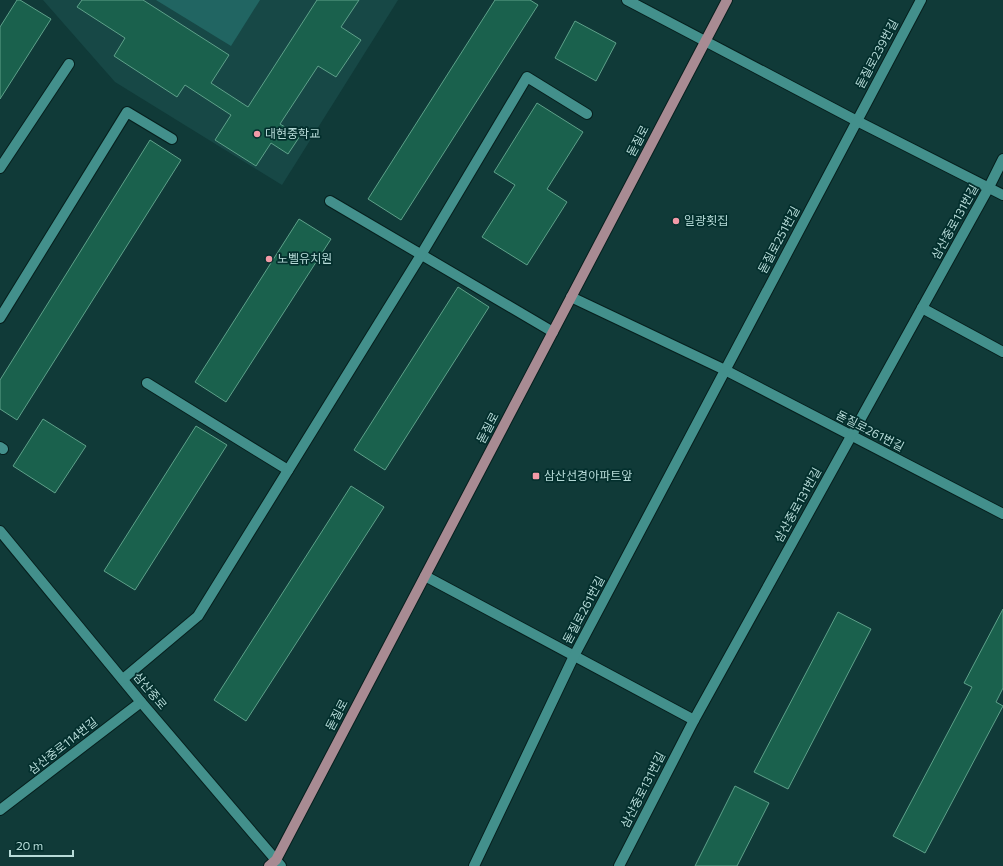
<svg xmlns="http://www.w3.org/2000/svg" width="1003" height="866" viewBox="0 0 1003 866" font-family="Commissioner,'Noto Sans KR',sans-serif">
	<rect width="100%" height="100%" fill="#103a38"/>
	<polygon fill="#174846" points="43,0 398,0 282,185 115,82"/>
	<polygon fill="#216562" points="156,0 260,0 231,46"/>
	<g fill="#1a614d" stroke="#5ea18a">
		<polygon points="17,0 20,0 51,19 0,99 0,27"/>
		<polygon points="82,0 143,0 229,55 211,83 248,107 317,0 359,0 341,27 361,40 336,77 318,66 280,124 300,136 288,154 271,143 256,166 215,140 231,115 185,85 177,97 114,56 125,38 77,7"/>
		<polygon points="495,0 530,0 538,5 401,220 368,199"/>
		<polygon points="575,21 616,43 596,81 555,58"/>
		<polygon points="537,103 583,132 547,189 567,202 527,265 482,237 515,185 494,172"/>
		<polygon points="150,140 181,160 17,420 0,409 0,380"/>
		<polygon points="299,219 331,239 226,402 195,382"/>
		<polygon points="458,287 489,307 385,470 354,450"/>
		<polygon points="43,419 86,446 55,493 13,466"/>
		<polygon points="196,426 227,445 135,590 104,571"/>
		<polygon points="351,486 384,507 246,721 214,700"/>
		<polygon points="1003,609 1003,688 996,702 1003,706 925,853 893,836 972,687 964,683"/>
		<polygon points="838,612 871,629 788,789 754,772"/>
		<polygon points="735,786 769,803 737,866 695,866"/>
	</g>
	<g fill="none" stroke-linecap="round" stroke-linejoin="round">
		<defs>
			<g id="minor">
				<polyline points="627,0 857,121 1003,195"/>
				<polyline points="0,168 69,64"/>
				<polyline points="330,201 553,332"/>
				<polyline points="571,297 725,370 1003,514"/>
				<polyline points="922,308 1003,352"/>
				<polyline points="0,318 127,112 172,139"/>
				<polyline points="147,383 288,470"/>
				<polyline points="0,447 3,449"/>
				<polyline points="0,531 141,702 281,866"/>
				<polyline points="425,576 694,720"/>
				<polyline points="123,679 198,616 421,255 527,77 587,114"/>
				<polyline points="0,810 141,702"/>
				<polyline points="474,866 574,656 921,0"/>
				<polyline points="619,866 694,720 989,187 1003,159"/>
			</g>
			<polyline id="major" points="269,866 276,860 727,0"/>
		</defs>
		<use href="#minor" stroke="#061f1d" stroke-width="12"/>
		<use href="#major" stroke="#061f1d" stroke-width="12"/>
		<use href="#minor" stroke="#43908c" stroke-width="10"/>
		<use href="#major" stroke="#a88b93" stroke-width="10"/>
	</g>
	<g fill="#f39aa7" stroke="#032f2d" stroke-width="1.5">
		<circle cx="257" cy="134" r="4"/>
		<circle cx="676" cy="221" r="4"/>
		<circle cx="269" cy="259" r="4"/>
		<rect x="532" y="472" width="8" height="8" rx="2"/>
	</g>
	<g text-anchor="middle" stroke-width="3.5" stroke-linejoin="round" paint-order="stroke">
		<g font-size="12" fill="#b7dbd8" stroke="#032f2d">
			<text transform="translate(877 54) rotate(-62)" y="4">돋질로239번길</text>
			<text transform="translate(638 141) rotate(-62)" y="4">돋질로</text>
			<text transform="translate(955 222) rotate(-61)" y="4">삼산중로131번길</text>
			<text transform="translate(779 240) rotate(-62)" y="4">돋질로251번길</text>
			<text transform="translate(488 428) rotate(-62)" y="4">돋질로</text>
			<text transform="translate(870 431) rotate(27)" y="4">돋질로261번길</text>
			<text transform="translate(798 505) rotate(-61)" y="4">삼산중로131번길</text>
			<text transform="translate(584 610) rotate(-62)" y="4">돋질로261번길</text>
			<text transform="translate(150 691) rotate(50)" y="4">삼산중로</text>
			<text transform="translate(337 715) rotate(-62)" y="4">돋질로</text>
			<text transform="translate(63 746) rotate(-38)" y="4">삼산중로114번길</text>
			<text transform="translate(643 790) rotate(-63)" y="4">삼산중로131번길</text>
		</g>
		<g font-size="12" fill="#b7dbd8" stroke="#032f2d" text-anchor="start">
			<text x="265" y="138">대현중학교</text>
			<text x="684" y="225">일광횟집</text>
			<text x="277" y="263">노벨유치원</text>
			<text x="544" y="480">삼산선경아파트앞</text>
		</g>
	</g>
	<path d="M10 850v6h63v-6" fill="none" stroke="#b7dbd8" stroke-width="2"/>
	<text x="16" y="850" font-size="12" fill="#b7dbd8" stroke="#032f2d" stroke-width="3" paint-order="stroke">20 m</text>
</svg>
